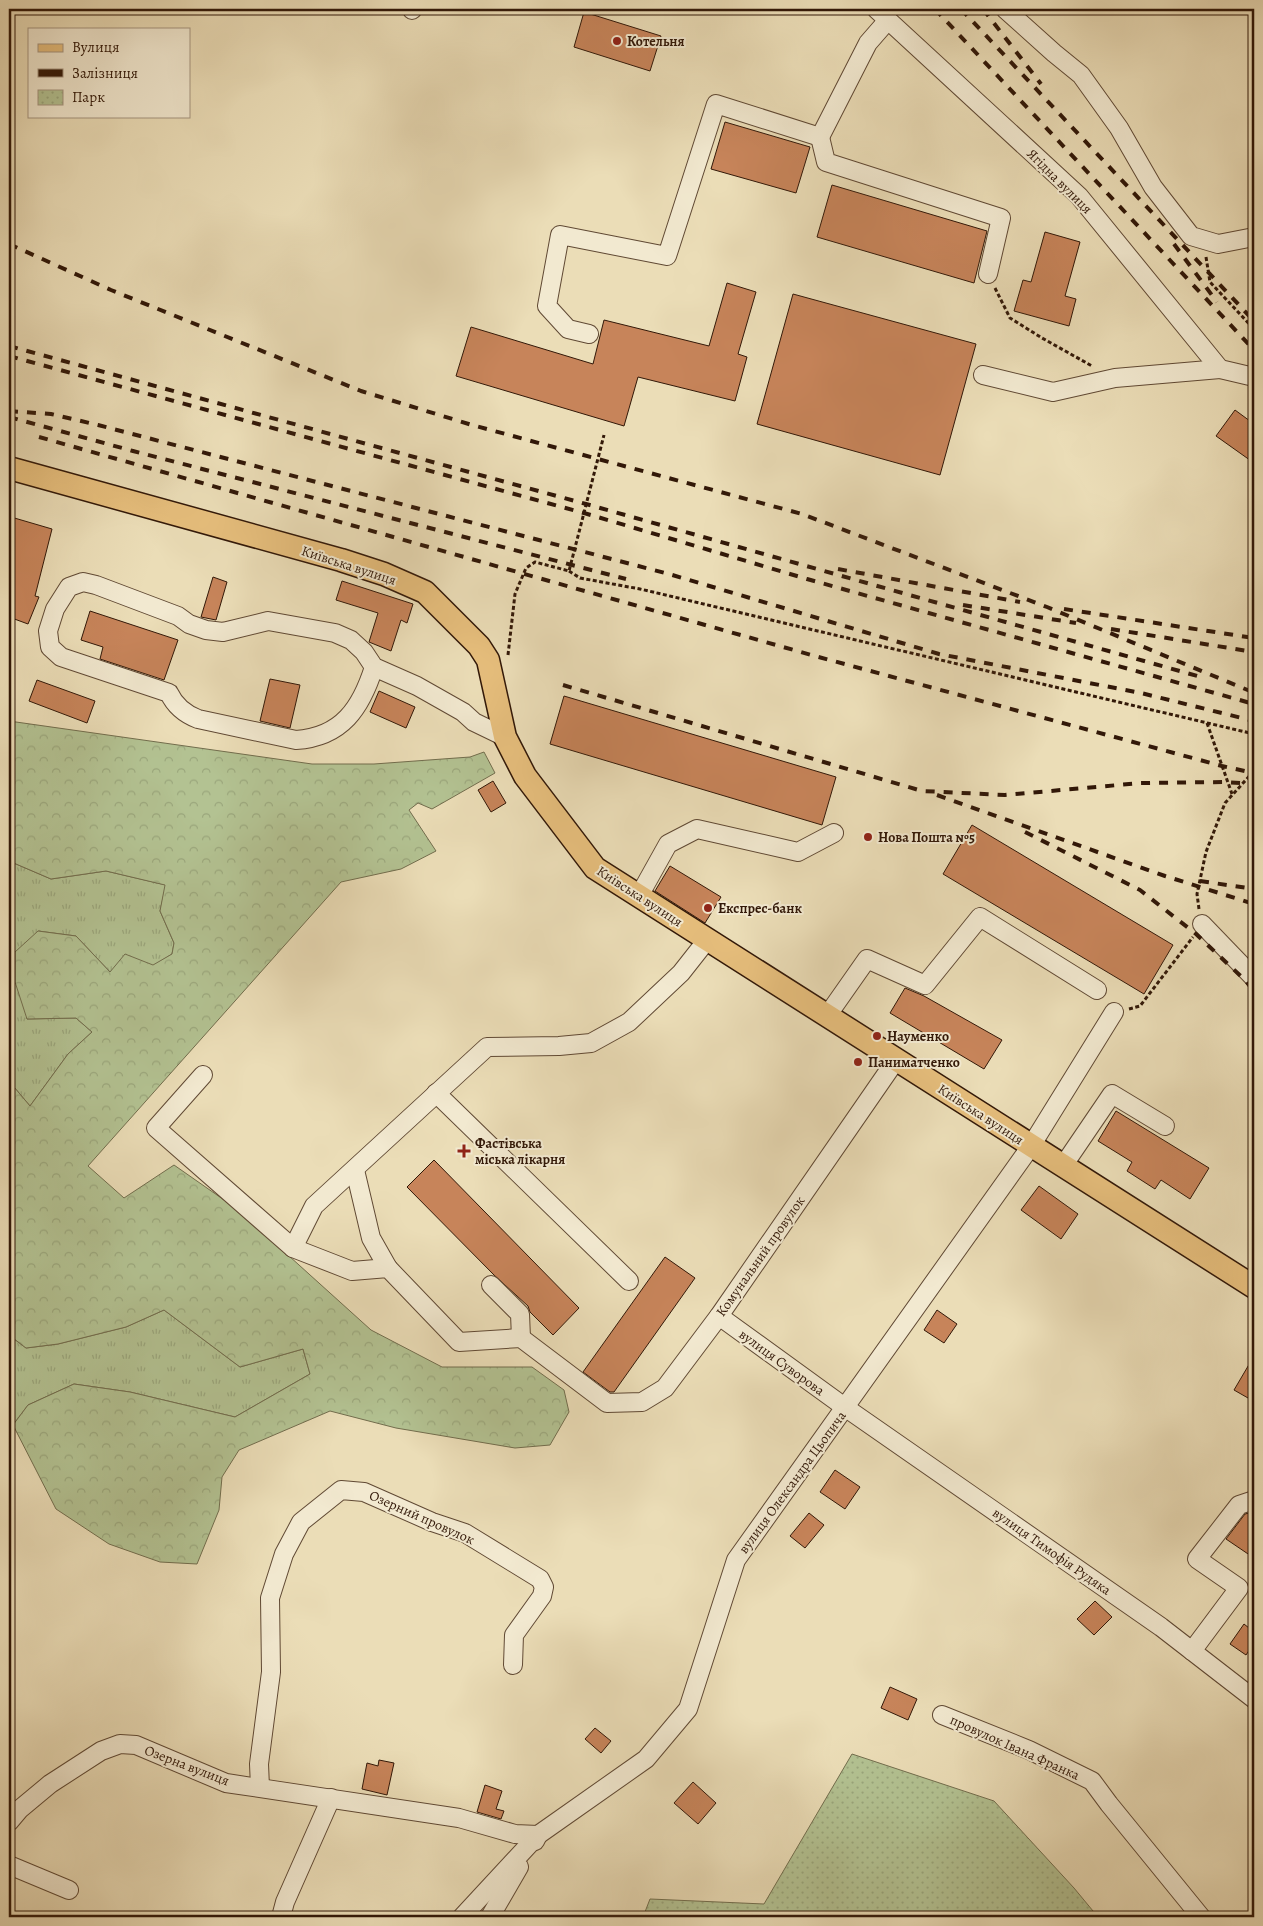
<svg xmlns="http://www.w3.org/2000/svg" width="1263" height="1926" viewBox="0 0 1263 1926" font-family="Alegreya,serif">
	<defs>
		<pattern id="grass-tufts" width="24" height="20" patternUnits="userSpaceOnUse" patternTransform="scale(1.25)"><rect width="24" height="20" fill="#b3c292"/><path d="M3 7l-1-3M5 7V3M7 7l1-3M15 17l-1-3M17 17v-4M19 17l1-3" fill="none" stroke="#9aa67c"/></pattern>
		<pattern id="forest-crowns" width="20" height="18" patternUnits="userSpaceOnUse" patternTransform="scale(1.25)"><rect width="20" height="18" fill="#b3c292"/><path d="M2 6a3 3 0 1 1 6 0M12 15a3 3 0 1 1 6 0" fill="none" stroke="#9aa67c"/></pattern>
		<pattern id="park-dots" width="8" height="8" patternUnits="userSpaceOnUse" patternTransform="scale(1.25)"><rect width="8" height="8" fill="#b3c292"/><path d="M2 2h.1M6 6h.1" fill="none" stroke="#9aa67c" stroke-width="1.8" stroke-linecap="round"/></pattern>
	</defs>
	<rect width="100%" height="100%" fill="#ebddb7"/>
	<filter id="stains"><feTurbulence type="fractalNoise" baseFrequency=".004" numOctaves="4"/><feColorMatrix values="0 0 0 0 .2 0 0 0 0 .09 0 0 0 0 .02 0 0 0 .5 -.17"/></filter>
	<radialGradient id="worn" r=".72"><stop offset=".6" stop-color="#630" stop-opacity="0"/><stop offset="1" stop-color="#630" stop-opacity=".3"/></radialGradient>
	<g fill="url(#grass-tufts)" stroke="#726d4d">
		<polygon points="9,861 51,879 106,871 166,885 160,911 174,943 172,954 153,966 110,972 76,936 38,931 27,1019 76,1018 92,1032 68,1054 30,1106 14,1087 9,1064"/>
		<polygon points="164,1310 240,1367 303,1349 310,1374 235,1417 130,1392 74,1384 28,1405 13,1425 9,1425 9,1335 26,1348 58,1344 126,1327"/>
	</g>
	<polygon fill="url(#forest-crowns)" stroke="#726d4d" points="9,721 312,764 374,764 470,757 484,752 495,773 432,809 418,803 409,810 436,851 401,869 341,882 88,1166 124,1198 174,1165 237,1209 371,1330 442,1367 532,1367 564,1390 569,1412 550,1445 515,1448 396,1428 330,1411 239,1450 222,1477 219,1510 197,1564 160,1562 109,1544 56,1509 13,1425 28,1405 74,1384 130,1392 235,1417 310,1374 303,1349 240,1367 164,1310 126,1327 58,1344 26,1348 9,1335 9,1064 14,1087 30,1106 68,1054 92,1032 76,1018 27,1019 15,982 15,952 38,931 76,936 110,972 125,954 153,965 172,954 174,943 160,911 165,885 106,871 51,879 9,861"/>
	<polygon fill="url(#park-dots)" stroke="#726d4d" points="852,1754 994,1801 1074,1888 1098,1917 643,1917 650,1899 764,1904"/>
	<g fill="#c7845a" stroke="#321808">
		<polygon points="584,12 661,36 650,71 574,47"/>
		<polygon points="725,122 810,147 796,193 711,169"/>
		<polygon points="832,185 987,231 974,283 817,237"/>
		<polygon points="1045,232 1080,242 1065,296 1076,299 1069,326 1014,311 1023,280 1031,282"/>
		<polygon points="727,283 756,292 738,354 747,357 735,401 638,377 624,426 456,376 471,327 593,364 604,320 709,346"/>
		<polygon points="793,294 976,344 940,475 757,424"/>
		<polygon points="1235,410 1254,424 1254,463 1216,436"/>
		<polygon points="11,517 52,529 35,596 39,597 28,624 9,617 9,526"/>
		<polygon points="213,577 227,582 216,620 201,617"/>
		<polygon points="342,581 413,604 407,623 401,620 391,651 369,642 378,613 336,600"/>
		<polygon points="90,611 178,640 164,680 100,659 103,647 81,640"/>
		<polygon points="270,679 300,685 290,728 260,721"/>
		<polygon points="37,680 95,701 87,723 29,701"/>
		<polygon points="379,691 415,707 406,728 370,712"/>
		<polygon points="564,696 836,777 822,825 550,744"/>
		<polygon points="493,781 506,803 491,812 478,790"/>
		<polygon points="972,825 1173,945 1144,994 943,874"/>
		<polygon points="670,866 721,897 705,923 655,891"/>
		<polygon points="905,988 924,996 1002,1040 984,1069 890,1013"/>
		<polygon points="1116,1111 1209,1168 1190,1199 1161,1180 1155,1189 1127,1171 1132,1162 1098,1141"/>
		<polygon points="434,1160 579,1308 553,1335 530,1312 528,1306 494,1275 407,1187"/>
		<polygon points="1039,1186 1078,1214 1061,1239 1021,1210"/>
		<polygon points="665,1257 695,1278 614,1392 610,1392 583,1372"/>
		<polygon points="937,1310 957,1324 944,1343 924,1330"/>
		<polygon points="1254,1356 1254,1389 1248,1398 1234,1390"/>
		<polygon points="835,1470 860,1487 845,1509 820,1492"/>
		<polygon points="809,1513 824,1525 805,1548 790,1536"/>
		<polygon points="1249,1513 1254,1517 1254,1558 1226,1539 1245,1514"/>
		<polygon points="1095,1601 1112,1617 1094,1635 1077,1619"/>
		<polygon points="1244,1624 1254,1632 1254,1643 1246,1655 1230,1644"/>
		<polygon points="890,1687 917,1699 908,1720 881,1708"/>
		<polygon points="595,1728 611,1741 601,1753 585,1739"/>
		<polygon points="379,1760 394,1763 387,1795 362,1789 367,1763 378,1766"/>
		<polygon points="693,1782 716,1803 698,1824 674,1803"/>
		<polygon points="485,1785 502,1791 496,1809 504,1811 501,1819 477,1812"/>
	</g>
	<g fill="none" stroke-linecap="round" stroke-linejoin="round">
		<defs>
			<g id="minor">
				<polyline points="876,9 1079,196 1220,369 1254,377"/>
				<polyline points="1005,9 1054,53 1081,75 1119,128 1153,187 1191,236 1218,244 1254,237"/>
				<polyline points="412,10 413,9"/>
				<polyline points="820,137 826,162 1001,218 988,274"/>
				<polyline points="589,334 568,329 547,306 560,235 667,256 716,104 820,137 868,43 888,20"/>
				<polyline points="983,375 1053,392 1115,378 1220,369"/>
				<path d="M374,667C361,708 342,737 296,740L198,719C185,714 175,706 169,693L61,657L50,647L48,631L55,609L69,587L83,582L96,585L178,616L189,624L206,630L223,632L268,621L335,633L351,640L364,652L374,667L417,686L463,712L474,722L505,737"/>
				<polyline points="639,896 668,844 697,829 798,852 834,833"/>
				<polyline points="1202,924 1254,978"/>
				<polyline points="827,1016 867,959 925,985 980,917 1097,990"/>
				<polyline points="203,1075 156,1128 293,1248 352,1271 388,1268 459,1342 521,1338 607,1403 642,1402 665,1388 719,1316 896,1060"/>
				<polyline points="436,1093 629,1281"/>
				<polyline points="1063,1166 1112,1094 1165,1126"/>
				<polyline points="355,1170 371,1238 388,1268"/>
				<polyline points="293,1248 314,1206 487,1047 559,1046 591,1043 629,1022 681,973 707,940"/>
				<polyline points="491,1285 520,1314 521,1338"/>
				<polyline points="719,1316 846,1408 1161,1627 1254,1699"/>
				<polyline points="1192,1651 1239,1588 1197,1559 1239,1505 1254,1500"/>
				<polyline points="942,1715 1029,1750 1092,1781 1109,1804 1201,1917"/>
				<polyline points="260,1787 259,1764 271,1672 270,1598 284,1554 301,1522 341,1490 364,1492 432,1522 465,1533 540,1579 544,1587 542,1596 514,1635 513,1665"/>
				<polyline points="9,1822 20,1809 50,1784 101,1751 120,1744 136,1745 226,1783 459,1818 515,1834 538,1835 535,1841"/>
				<polyline points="9,1865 69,1890"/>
				<polyline points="281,1917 285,1902 331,1798"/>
				<polyline points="462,1917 538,1835 646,1759 688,1709 736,1560 1031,1146 1114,1012"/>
				<polyline points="490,1917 519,1867"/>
			</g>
			<polyline id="major" points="9,468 341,560 384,574 425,592 479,646 488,660 505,737 525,776 595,868 1254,1287"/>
		</defs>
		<use href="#minor" stroke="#604934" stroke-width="20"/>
		<use href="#major" stroke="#321808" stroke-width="25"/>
		<g stroke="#321808" stroke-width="3" stroke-dasharray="4 2.5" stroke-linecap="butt">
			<polyline points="1206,257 1210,282 1254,329"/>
			<polyline points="995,288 1010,318 1042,338 1092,366"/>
			<polyline points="569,571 580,578 640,589 1254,734"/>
			<polyline points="508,655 515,594 526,568 535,562 569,571 604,435"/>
			<polyline points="1207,723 1232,794"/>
			<polyline points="1199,909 1197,894 1206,852 1225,803 1254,771"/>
			<polyline points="1129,1009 1140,1006 1193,937"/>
		</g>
		<use href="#minor" stroke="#f2e9d0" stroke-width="18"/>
		<use href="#major" stroke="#e6be7c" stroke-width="22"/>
		<g stroke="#321808" stroke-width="4" stroke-dasharray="9 9" stroke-linecap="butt">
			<polyline points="935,9 1254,350"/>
			<polyline points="961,9 1254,321"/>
			<polyline points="983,9 1041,84"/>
			<polyline points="9,244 111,290 361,391 472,425 802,514 1047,607 1250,691"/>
			<polyline points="1174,244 1217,302"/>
			<polyline points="9,346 586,504 1201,677"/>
			<polyline points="9,356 584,513 807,579 1254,704"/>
			<polyline points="9,411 51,414 98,425 669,574 939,654 1141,693 1254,721"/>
			<polyline points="9,417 133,451 626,579"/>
			<polyline points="39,437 815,656 1222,766 1254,773"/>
			<polyline points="838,569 1020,602"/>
			<polyline points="963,605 1076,623"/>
			<polyline points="1064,609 1254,638"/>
			<polyline points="1111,629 1254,652"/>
			<polyline points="563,685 922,791 1005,795 1141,783 1225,782 1254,784"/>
			<polyline points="937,795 1165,876 1254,904"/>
			<polyline points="1025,832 1140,890 1196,934 1246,981 1254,992"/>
			<polyline points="1200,881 1254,889"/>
		</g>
	</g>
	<g fill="#8f2418" stroke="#f2e9d0" stroke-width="2">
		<circle cx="617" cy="41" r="5"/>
		<circle cx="868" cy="837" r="5"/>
		<circle cx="708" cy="908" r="5"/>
		<circle cx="877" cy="1036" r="5"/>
		<circle cx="858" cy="1062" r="5"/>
		<path d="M461.5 1143.5h5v5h5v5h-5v5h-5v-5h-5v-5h5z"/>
	</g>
	<g text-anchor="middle" stroke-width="4" stroke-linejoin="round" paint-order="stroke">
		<g font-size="14" font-weight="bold" fill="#321808" stroke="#f2e9d0" text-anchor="start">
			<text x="627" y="46">Котельня</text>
			<text x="878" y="842">Нова Пошта №5</text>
			<text x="718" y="913">Експрес-банк</text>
			<text x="887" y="1041">Науменко</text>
			<text x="868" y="1067">Паниматченко</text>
			<text x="475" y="1148">Фастівська<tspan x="475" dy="16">міська лікарня</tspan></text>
		</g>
		<g font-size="14" fill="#321808" stroke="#f2e9d0">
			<text transform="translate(1060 181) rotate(45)" y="5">Ягідна вулиця</text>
			<text transform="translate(349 565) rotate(18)" y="5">Київська вулиця</text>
			<text transform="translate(640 896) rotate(33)" y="5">Київська вулиця</text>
			<text transform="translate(981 1114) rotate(33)" y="5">Київська вулиця</text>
			<text transform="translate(760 1256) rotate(-55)" y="5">Комунальний провулок</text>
			<text transform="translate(782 1362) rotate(36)" y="5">вулиця Суворова</text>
			<text transform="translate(792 1482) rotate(-54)" y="5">вулиця Олександра Цьопича</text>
			<text transform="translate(422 1517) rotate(24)" y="5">Озерний провулок</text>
			<text transform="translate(1052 1551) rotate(35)" y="5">вулиця Тимофія Рудяка</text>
			<text transform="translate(1015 1747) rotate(24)" y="5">провулок Івана Франка</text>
			<text transform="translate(187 1765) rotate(21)" y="5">Озерна вулиця</text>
		</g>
	</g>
	<rect width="1263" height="1926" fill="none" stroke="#ebddb7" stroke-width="30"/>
	<rect x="10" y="10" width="1243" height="1906" fill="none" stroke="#321808" stroke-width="2.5"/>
	<rect x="15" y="15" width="1233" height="1896" fill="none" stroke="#321808"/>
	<rect x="28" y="28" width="162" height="90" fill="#f2e9d0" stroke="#a59580"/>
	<rect x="38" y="44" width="25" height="8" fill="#e6be7c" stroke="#a59580"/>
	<text x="72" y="52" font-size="15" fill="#321808">Вулиця</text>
	<rect x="38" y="69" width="25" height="8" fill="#321808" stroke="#a59580"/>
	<text x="72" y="78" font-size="15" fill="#321808">Залізниця</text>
	<rect x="38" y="90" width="25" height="15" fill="url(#park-dots)" stroke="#a59580"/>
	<text x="72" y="102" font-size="15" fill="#321808">Парк</text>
	<rect width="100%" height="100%" filter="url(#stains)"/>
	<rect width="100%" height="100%" fill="url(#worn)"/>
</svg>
